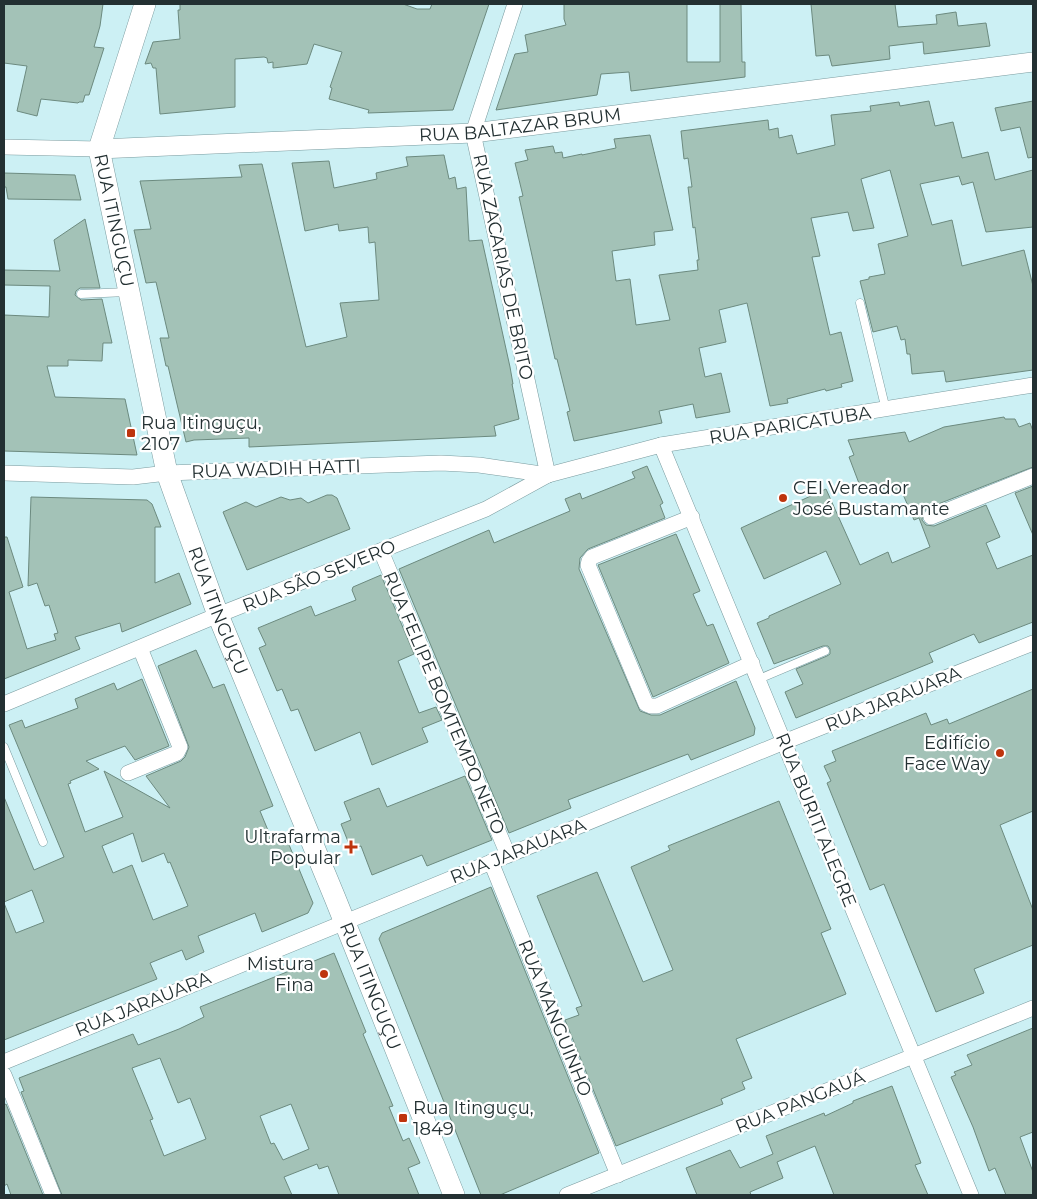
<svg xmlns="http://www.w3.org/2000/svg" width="1037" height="1199" viewBox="0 0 1037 1199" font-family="Montserrat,sans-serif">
	<rect width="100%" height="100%" fill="#ccf0f4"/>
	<g fill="#a3c2b7" stroke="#6c8a7f" fill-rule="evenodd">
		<polygon points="4,4 103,4 100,26 94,47 104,48 89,95 85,95 83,102 79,102 78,103 41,99 37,116 17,111 27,66 4,63"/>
		<polygon points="180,4 403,4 417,9 430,9 432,4 489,4 453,110 368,113 369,110 329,99 332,88 330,87 342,52 314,44 307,64 273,68 273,62 268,63 267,58 264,57 235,59 235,107 160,114 156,68 153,68 151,63 145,64 153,42 180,39 178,10 180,10"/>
		<polygon points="564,4 687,4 687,62 720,62 720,4 741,4 742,62 745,62 745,77 631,91 629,72 601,74 597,95 496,110 515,54 528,52 525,35 566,25 564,19"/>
		<polygon points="811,4 895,4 898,27 937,24 936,15 956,12 958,26 986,23 990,46 924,54 923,42 889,46 890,59 832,66 829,55 816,56"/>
		<polygon points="929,101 935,126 953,122 962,158 988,152 995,180 1033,170 1033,227 986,232 973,182 962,185 959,176 920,184 932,225 952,220 962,266 1024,250 1033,286 1033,370 946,382 944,371 912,374 910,354 907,354 905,339 901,340 897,326 873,332 860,281 869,279 869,277 885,274 878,244 908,236 890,170 861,179 874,228 853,231 848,212 811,218 820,256 812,257 830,335 841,332 853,381 841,384 842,387 826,391 825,389 787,399 788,403 770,406 747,303 719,310 726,342 699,348 705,377 721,373 730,412 696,418 693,404 659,411 662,423 574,441 567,412 570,411 557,359 555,359 519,197 523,196 515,163 528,160 525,150 553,146 555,153 562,152 563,158 582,154 582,155 616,148 614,139 650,135 673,230 654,232 655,245 612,251 616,281 630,279 636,325 670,320 659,275 698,270 697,260 699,260 695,227 693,228 688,187 692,187 688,158 684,159 681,131 768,120 769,130 778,128 779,138 792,135 797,154 835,145 831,115 871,111 870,106 899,102 900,106"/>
		<polygon points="1033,101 1033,157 1028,158 1020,127 1001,131 995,108"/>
		<polygon points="444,155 449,179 455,177 457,189 466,187 469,241 482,240 510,367 513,384 512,384 519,419 494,426 496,436 249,447 249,438 194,440 186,442 168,366 166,366 160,338 169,338 156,282 146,283 134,230 151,229 140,181 242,177 239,165 262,164 306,347 347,337 340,303 379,300 375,242 369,243 368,227 339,231 338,224 305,231 292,163 329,161 334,188 377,179 376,173 408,166 406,157"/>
		<polygon points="4,173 75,175 81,200 8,199 6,187 4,187"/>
		<polygon points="85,219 100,288 80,288 76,291 75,295 81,300 102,299 112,343 103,343 102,361 68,360 68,366 47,366 55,397 125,399 137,455 4,451 4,315 49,317 50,286 4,285 4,270 60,271 54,240"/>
		<polygon points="1004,417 1005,419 1015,419 1019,427 1030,423 1033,431 1033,467 928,508 923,512 922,520 926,525 934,526 986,505 1000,537 986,543 997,569 1033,555 1033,622 979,643 974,634 929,653 933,662 796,718 785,692 803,684 796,669 827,656 830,654 830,649 828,646 823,646 774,664 757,623 769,618 769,616 841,584 826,551 764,579 741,528 826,489 860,565 888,552 892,563 930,547 919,518 914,520 902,492 896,494 892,485 870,494 870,492 866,494 863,485 860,486 849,457 854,455 848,440 905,432 909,442 944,427"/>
		<polygon points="647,466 663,503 660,505 665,518 588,549 580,558 579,569 640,711 651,715 660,715 736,681 755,728 754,735 691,760 688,754 568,800 571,808 509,833 399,569 489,530 494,543 539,524 570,511 565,499 580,493 582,499 635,478 632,472"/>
		<polygon points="1033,486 1033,535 1015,493"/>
		<polygon points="327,495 332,495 337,498 350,529 247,570 223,512 246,502 256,507 281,497 290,500 301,498 308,503"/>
		<polygon points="31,497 147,500 152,504 161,527 155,527 155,583 179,573 191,604 122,632 120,623 75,637 80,649 4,679 4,537 7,537 23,587 9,592 27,649 56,640 54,634 58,633 49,605 45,606 37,583 28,586"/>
		<polygon points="676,534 700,591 693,594 707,626 713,624 729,663 653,697 598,565"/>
		<polygon points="381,575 414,654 398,661 419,713 436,707 442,720 422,728 428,742 372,765 360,732 315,751 298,709 291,711 282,689 277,691 259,648 266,645 258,628 311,606 315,616 356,600 352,590 353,587"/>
		<path d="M196,650L213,688L224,684L273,806L260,811L272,840L285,835L313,903L308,913L262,932L255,913L198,936L204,952L186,960L182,950L150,963L157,979L4,1040V903L16,933L44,922L32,890L4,902V797L34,870L64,857L9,725L22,720L25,728L78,708L75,699L114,683L117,690L142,679L169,746L135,760L125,746L86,761L99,769L70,781L71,783L68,784L85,832L123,817L104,771L170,808L146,776L181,761L185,757L189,747L158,666ZM133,833L142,862L164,853L168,863L170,862L188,906L153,920L132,865L113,873L102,846Z"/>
		<polygon points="1033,689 1033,811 1000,825 1033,910 1033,945 974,969 984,993 936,1012 884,884 870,890 827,783 831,781 824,766 836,761 832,751 926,713 931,725 947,719 949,724"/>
		<polygon points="465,776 492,840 427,866 422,855 372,875 361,846 351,849 341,824 351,820 344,802 379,788 387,807"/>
		<polygon points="779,801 831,929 821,933 846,994 736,1039 752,1078 742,1082 745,1089 721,1099 723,1104 616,1146 565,1020 579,1015 576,1008 582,1006 537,896 597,872 643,982 673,970 631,867 670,850 668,846"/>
		<polygon points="491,887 599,1153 500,1195 481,1195 379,939 382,933"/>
		<path d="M334,953L366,1032L363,1034L393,1106L389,1107L403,1141L409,1138L420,1163L408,1168L419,1195H339L328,1166L319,1169L317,1164L284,1177L292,1195H62L21,1092L24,1091L19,1078L133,1034L138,1045L179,1029L204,1017L200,1007ZM160,1058L178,1103L190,1098L206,1139L164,1156L150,1120L153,1119L132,1068ZM291,1104L309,1149L283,1160L274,1143L271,1144L260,1116Z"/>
		<polygon points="1033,1028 1033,1132 1020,1137 1033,1172 1033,1195 1006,1195 995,1168 989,1171 973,1127 951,1077 956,1075 954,1072 972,1065 967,1055"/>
		<polygon points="892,1086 921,1163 915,1165 928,1195 834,1195 815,1146 777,1162 783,1178 750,1192 751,1195 697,1195 686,1168 730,1150 740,1168 773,1154 766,1136 824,1113 825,1116 853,1103 853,1101"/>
		<polygon points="6,1104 43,1195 11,1195 7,1184 4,1186 4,1105"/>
	</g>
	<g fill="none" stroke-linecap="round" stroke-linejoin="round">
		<defs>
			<g id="service">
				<polyline points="81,294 127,292"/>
				<polyline points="860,303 886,410"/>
				<polyline points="759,679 825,651"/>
				<polyline points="4,747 43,842"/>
			</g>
			<g id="minor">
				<polyline points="515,4 473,133 548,475"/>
				<polyline points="4,147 99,149"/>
				<polyline points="661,445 971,1195"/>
				<polyline points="4,473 133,477 167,473 441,463 479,465 548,475"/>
				<polyline points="692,517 592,557 589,561 588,565 646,704 651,706 657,706 752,663"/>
				<polyline points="931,517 1033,476"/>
				<polyline points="381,551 508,855"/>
				<polyline points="4,704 218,615 486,509 548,475 661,445 1033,385"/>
				<polyline points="128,773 177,753 180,747 140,648"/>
				<polyline points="491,862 618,1175"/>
				<polyline points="4,1062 784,742 1033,643"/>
				<polyline points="4,1075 53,1195"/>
				<polyline points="567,1195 1033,1008"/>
			</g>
			<g id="tertiary">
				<path id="s1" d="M99,149L473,133L1033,62"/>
			</g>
			<g id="secondary">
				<path id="s2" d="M145,4L99,149L167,473L218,615L335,898L454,1195"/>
			</g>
		</defs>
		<use href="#service" stroke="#7a9b9f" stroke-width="9"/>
		<use href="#minor" stroke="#7a9b9f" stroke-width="16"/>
		<use href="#tertiary" stroke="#7a9b9f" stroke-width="20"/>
		<use href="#secondary" stroke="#7a9b9f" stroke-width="22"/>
		<use href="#service" stroke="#fff" stroke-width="8"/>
		<use href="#minor" stroke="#fff" stroke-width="15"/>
		<use href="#tertiary" stroke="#fff" stroke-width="19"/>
		<use href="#secondary" stroke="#fff" stroke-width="21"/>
	</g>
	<g fill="#be340d" stroke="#fff" stroke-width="2">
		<rect x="126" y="428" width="10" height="10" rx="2.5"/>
		<circle cx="783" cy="498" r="5"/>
		<circle cx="1000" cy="753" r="5"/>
		<path d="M348.5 839.5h5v5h5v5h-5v5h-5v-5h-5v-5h5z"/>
		<circle cx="324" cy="974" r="5"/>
		<rect x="398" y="1113" width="10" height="10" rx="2.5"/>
	</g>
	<g text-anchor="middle" stroke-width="4.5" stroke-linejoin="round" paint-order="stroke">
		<g font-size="18" fill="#233032" stroke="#fff">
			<text dy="6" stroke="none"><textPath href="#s1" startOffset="422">RUA BALTAZAR BRUM</textPath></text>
			<text dy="6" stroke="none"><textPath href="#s2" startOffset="225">RUA ITINGUÇU</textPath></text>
			<text transform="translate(503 267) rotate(78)" y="6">RUA ZACARIAS DE BRITO</text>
			<text transform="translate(790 425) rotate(-9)" y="6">RUA PARICATUBA</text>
			<text transform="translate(276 469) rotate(-2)" y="6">RUA WADIH HATTI</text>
			<text transform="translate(319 576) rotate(-22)" y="6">RUA SÃO SEVERO</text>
			<text dy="6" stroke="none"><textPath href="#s2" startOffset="630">RUA ITINGUÇU</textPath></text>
			<text transform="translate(893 699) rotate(-22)" y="6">RUA JARAUARA</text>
			<text transform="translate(444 703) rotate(67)" y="6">RUA FELIPE BOMTEMPO NETO</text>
			<text transform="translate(816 820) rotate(68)" y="6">RUA BURITI ALEGRE</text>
			<text transform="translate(518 851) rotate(-22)" y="6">RUA JARAUARA</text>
			<text dy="6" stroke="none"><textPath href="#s2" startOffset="1035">RUA ITINGUÇU</textPath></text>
			<text transform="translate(143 1004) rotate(-22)" y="6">RUA JARAUARA</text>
			<text transform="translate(555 1018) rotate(68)" y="6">RUA MANGUINHO</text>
			<text transform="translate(800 1102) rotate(-22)" y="6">RUA PANGAUÁ</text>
		</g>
		<g font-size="18" fill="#233032" stroke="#fff" text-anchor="start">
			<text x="141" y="429">Rua Itinguçu,<tspan x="141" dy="21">2107</tspan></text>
			<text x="793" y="494">CEI Vereador<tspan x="793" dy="21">José Bustamante</tspan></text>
			<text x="990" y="749" text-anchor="end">Edifício<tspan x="990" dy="21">Face Way</tspan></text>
			<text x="341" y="843" text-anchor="end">Ultrafarma<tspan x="341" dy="21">Popular</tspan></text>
			<text x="314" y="970" text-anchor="end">Mistura<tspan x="314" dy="21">Fina</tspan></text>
			<text x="413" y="1114">Rua Itinguçu,<tspan x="413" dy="21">1849</tspan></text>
		</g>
	</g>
	<rect width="1037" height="1199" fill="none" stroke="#233032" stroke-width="10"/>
</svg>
